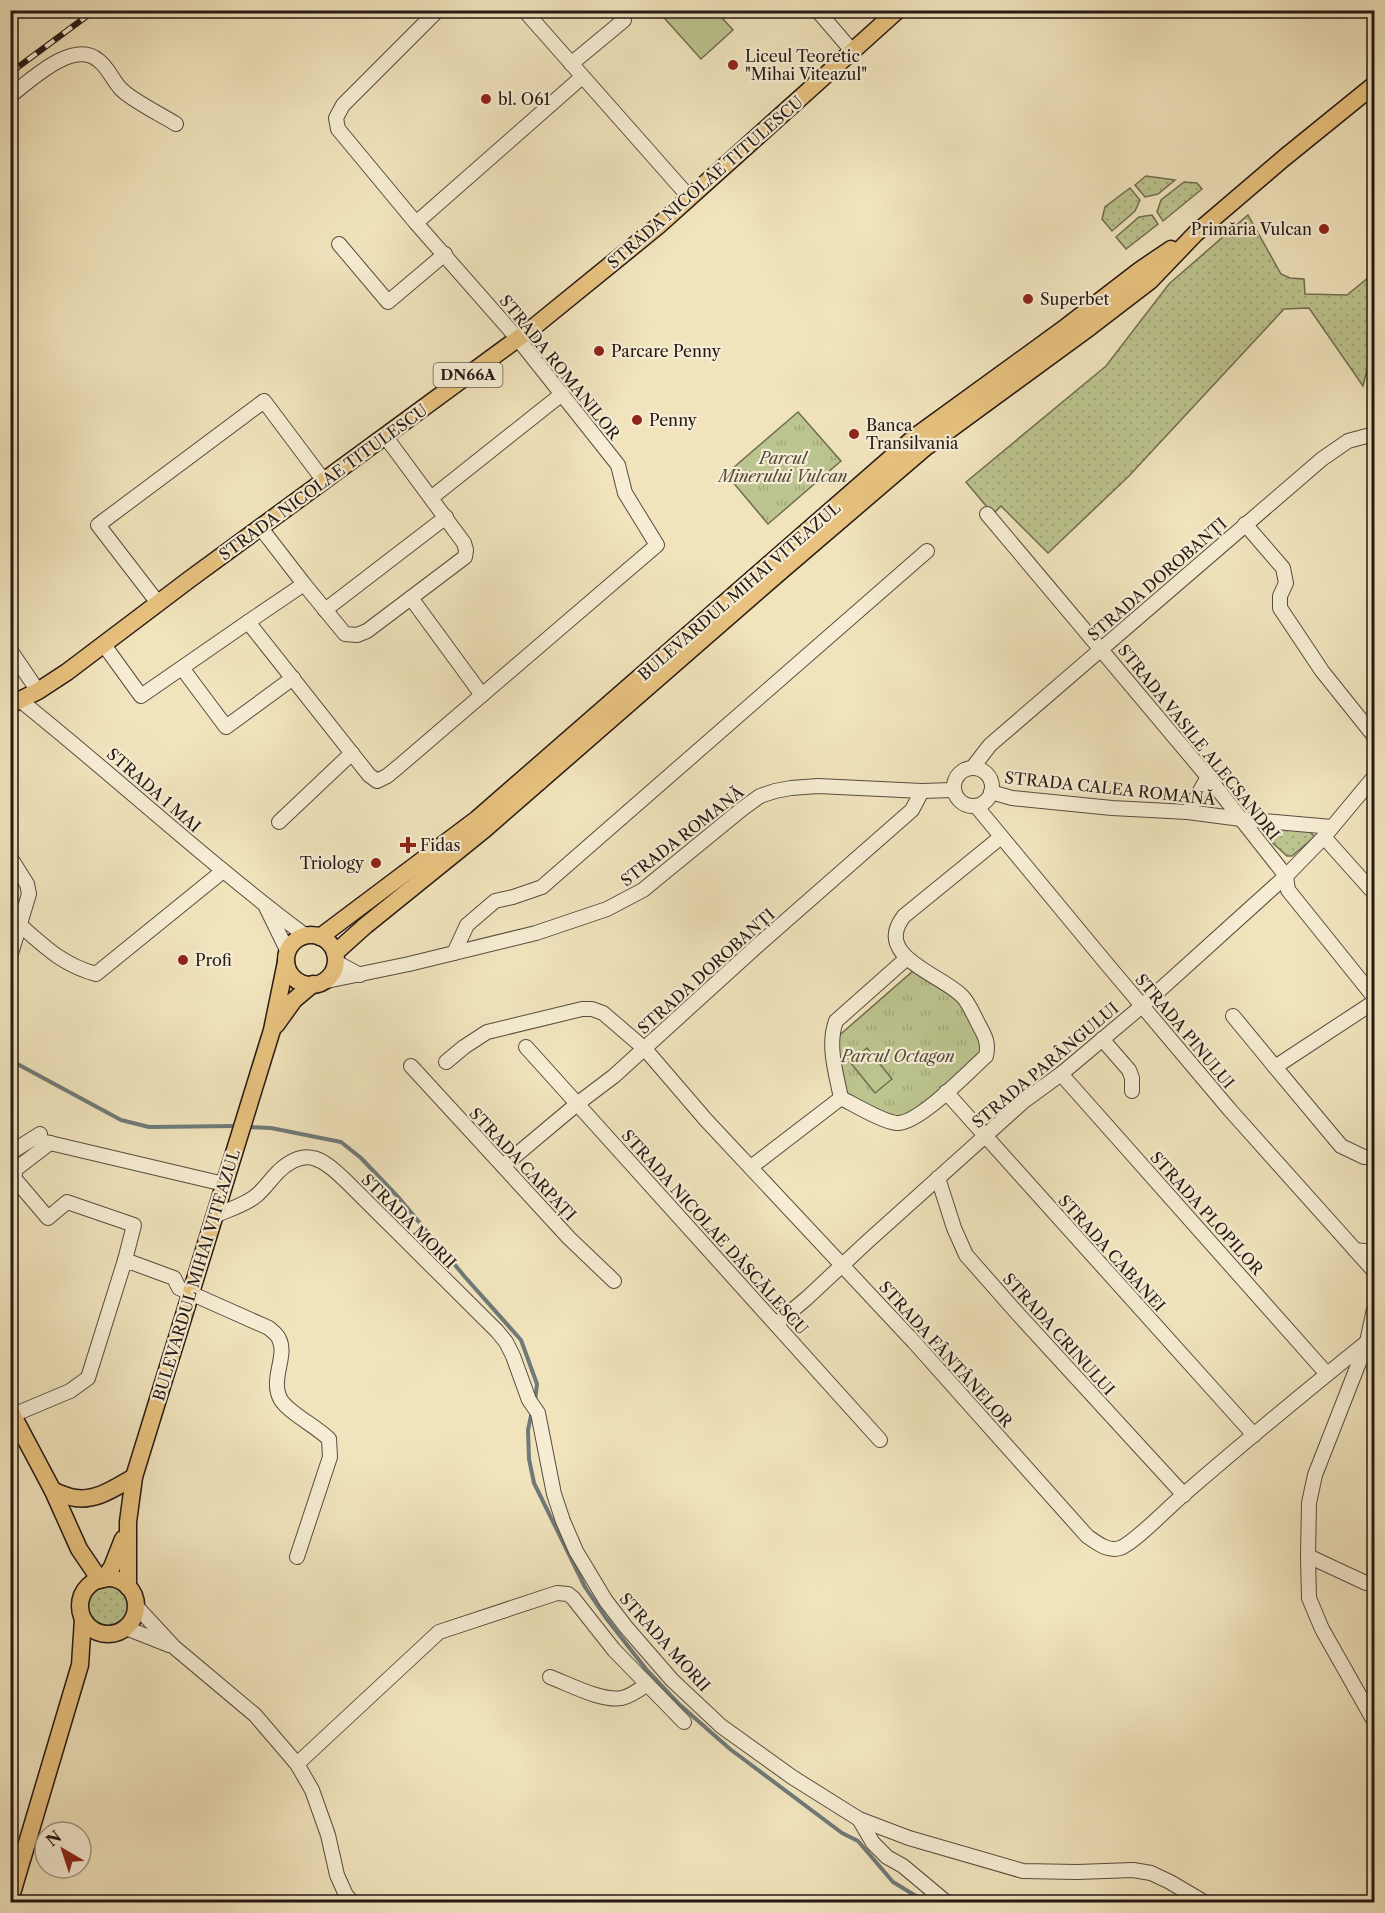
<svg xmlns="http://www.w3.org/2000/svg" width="1385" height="1913" viewBox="0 0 1385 1913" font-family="'Libre Caslon Text',serif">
	<defs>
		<pattern id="grass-dots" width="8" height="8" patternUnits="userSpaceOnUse" patternTransform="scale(1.5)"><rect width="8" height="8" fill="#bcc48f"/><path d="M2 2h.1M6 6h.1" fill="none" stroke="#a1a87a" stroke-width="1.8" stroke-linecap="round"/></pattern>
		<pattern id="park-tufts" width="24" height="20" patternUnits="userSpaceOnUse" patternTransform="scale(1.5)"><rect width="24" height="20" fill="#bcc48f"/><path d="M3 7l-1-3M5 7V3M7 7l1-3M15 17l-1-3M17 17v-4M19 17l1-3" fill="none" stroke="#a1a87a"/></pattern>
	</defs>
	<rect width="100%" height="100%" fill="#f1e4bd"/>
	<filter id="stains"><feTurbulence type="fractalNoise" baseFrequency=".00333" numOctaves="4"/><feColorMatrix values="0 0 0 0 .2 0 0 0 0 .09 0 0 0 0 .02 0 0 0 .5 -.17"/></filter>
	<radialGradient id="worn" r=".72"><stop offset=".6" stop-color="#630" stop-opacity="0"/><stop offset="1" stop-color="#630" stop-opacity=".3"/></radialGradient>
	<g fill="url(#grass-dots)" stroke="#706e52" stroke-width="1.5">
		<polygon points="1146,176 1175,180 1158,194 1145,197 1135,185"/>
		<polygon points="1184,182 1197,183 1202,189 1163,221 1157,212 1161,200"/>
		<polygon points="1130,188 1140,200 1135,211 1112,231 1102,219 1105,207"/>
		<polygon points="1152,215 1158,224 1126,249 1116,237 1139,217"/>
		<polygon points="1248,215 1281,274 1290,278 1304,279 1305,294 1347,295 1374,273 1374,341 1363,386 1309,308 1284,309 1129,476 1048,553 1001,506 993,514 966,482 1106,366 1169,284"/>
		<polygon points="1268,828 1309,831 1314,836 1313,838 1292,856 1287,856 1264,835 1264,830"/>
		<circle cx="108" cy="1606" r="20"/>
	</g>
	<g fill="url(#park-tufts)" stroke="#706e52" stroke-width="1.5">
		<polygon points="798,412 841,461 768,524 726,474"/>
		<polygon points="913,971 959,1000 981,1036 982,1053 914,1114 894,1119 849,1097 845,1088 835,1039"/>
	</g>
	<g fill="#bcc48f" stroke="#706e52" stroke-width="1.5">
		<polygon points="658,11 716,11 733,30 701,59"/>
		<polygon points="867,1048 892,1079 875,1093 850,1062"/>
	</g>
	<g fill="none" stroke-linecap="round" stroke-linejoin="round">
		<g stroke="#6f7a79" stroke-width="4">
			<polyline points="10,1060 121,1120 149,1127 236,1126"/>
			<polyline points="247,1127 271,1128 341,1142 361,1158 399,1198 465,1277 521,1340 537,1384 535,1401"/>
			<polyline points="532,1411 528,1430 529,1459 534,1483 585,1587 606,1618 646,1669 680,1705 730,1749 842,1833 858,1841 893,1882 921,1899 931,1902"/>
		</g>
		<defs>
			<g id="minor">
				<polyline points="524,10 690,198"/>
				<polyline points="817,10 853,52"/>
				<polyline points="571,64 624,20 615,10"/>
				<path d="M10,96C30,81 73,39 98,60C108,67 113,81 121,89C131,100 162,115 176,124"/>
				<polyline points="416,223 582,77"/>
				<polyline points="339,244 388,302 445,254"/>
				<polyline points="431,498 562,394"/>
				<polyline points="987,514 1208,777 1286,876 1288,890 1374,997"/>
				<polyline points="1245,524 1283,568 1286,583 1280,596 1280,608 1322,671 1374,736"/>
				<polyline points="260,527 304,584 345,634 357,635 367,631 465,557 466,550 464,543 385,436"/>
				<polyline points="411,598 482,695"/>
				<polyline points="158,603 98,525 264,401 324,481"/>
				<polyline points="325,610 446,517"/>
				<polyline points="248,622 304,584"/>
				<polyline points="104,645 141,696 248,622 369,775 377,781 387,776 398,767 657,545 625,493 618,465 518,339 416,223 338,129 336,118 343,105 438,10"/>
				<polyline points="10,650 38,691"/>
				<polyline points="182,668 226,727 293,678"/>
				<path d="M21,701C117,778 207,862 306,936"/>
				<polyline points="973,767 990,745 1322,459 1348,441 1374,434"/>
				<circle cx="973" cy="787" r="19"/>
				<polyline points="991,792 1012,798 1112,808 1188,812 1241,819 1332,827"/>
				<polyline points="976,806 1106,963 1230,1110 1374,1271"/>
				<polyline points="1188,812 1208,777"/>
				<polyline points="279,822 352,753"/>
				<polyline points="1324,837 1374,893"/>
				<polyline points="10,857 27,884 29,894 10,957"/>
				<polyline points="266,907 288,952"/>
				<path d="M20,925C45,947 63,965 96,974L223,871"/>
				<polyline points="454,953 467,925 495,901 513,897 542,887 927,551"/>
				<polyline points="336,962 360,975"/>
				<polyline points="322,982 409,964 536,933 607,909 643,890 742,809 760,796 775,791 791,788 818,786 922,791 953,790"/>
				<polyline points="1374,1002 1275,1067 1341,1146 1364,1157 1374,1157"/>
				<polyline points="1233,1016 1275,1067"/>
				<polyline points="1102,1039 1129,1070 1132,1078 1132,1091"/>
				<polyline points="526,1047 880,1440"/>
				<path d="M446,1062L464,1047L487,1032L582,1009H592L603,1013L645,1049L706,1120L914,1342L1087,1536C1097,1543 1108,1552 1120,1548C1134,1543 1170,1506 1183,1495C1243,1443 1305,1392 1367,1342"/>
				<polyline points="411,1066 569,1238 614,1281"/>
				<polyline points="1061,1074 1327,1374"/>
				<polyline points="946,1092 1254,1435"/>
				<path d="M841,1098C853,1104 885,1123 897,1123C919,1124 968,1072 986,1056C989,1043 985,1036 979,1025C974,1016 970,1005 963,997C942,974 872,957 904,916L1001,837"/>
				<path d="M841,1098C836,1073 827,1045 836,1021L907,958"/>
				<polyline points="33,1139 224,1184"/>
				<polyline points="50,1143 16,1169 14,1178 48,1218 67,1202 134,1225 125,1260"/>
				<polyline points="10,1153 40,1134"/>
				<polyline points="503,1166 577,1104 614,1076 757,946 912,810 922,791"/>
				<polyline points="751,1167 841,1098"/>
				<polyline points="938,1178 954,1228 966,1255 1018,1314 1184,1495"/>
				<path d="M214,1216C227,1210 246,1205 257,1195C265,1188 271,1179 279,1171C307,1145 324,1160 347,1182L497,1331L506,1342L513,1356L529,1400L538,1413L554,1494L563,1521L576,1551L606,1601L626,1627L672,1680L721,1726L792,1777L843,1809L859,1819L909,1838L1023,1871L1077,1872L1133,1870L1151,1873L1170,1882L1204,1902"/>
				<polyline points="1355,1250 1374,1252"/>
				<polyline points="1374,1309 1367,1342 1315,1475 1309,1503 1308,1556 1309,1598 1322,1629 1374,1721"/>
				<polyline points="776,1324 807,1298 867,1242 1024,1101 1061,1074 1142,1006 1286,876 1324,837 1374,777"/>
				<path d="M13,1415L70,1391L88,1378L125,1260L174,1278L179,1288L269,1328C272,1331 278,1335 279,1339C288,1356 269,1380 281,1400C288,1412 317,1427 329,1439L330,1457L297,1557"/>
				<polyline points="1308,1556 1366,1583 1374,1583"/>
				<polyline points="136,1606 174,1647 255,1715 297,1764 312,1790 328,1835 337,1875 346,1895 352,1902"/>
				<polyline points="126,1628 169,1645"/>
				<path d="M550,1677C569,1684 602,1702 622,1698C631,1696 639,1690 646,1685"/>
				<polyline points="297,1764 439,1632 557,1593 568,1594 573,1598 614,1650 684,1722"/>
				<polyline points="859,1819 873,1843 887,1857 903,1866 946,1902"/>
			</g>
			<g id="major">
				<polyline points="10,705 38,691 67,672 190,579 535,326 658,226 898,10"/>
				<circle cx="311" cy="960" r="25"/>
				<polyline points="320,937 477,819 916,436 1062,330 1140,270 1171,249"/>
				<polyline points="335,953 365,926 485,829 780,572 926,447 1090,327 1150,281 1195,234 1284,158 1374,85"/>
				<polyline points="276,1025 294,1000 313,984"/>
				<polyline points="10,1410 53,1491 79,1549 100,1580"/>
				<path d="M53,1491C60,1493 68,1497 76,1498C97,1501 116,1487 134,1477"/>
				<circle cx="108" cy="1606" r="28"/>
				<polyline points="104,1579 112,1567 123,1539"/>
				<polyline points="128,1587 128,1522 134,1477 272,1030 286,962"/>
				<polyline points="10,1900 80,1665 83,1619"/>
			</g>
		</defs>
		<use href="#minor" stroke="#584c3f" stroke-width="16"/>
		<use href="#major" stroke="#251915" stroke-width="19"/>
		<use href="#minor" stroke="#f6edd4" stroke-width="14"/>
		<use href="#major" stroke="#e8c27e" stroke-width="16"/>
		<defs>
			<polyline id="rail" points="10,73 95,10"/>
		</defs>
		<use href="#rail" stroke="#251915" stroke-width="6"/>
		<use href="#rail" stroke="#f6edd4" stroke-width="4" stroke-dasharray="11" stroke-linecap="butt"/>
	</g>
	<g fill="#8f2418" stroke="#f6edd4" stroke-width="2">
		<circle cx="733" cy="65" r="6"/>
		<circle cx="486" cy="99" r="6"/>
		<circle cx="1324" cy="229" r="6"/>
		<circle cx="1028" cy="299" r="6"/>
		<circle cx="599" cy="351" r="6"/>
		<circle cx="637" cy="420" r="6"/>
		<circle cx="854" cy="434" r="6"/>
		<path d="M405 836h6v6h6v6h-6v6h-6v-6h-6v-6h6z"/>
		<circle cx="376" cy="863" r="6"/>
		<circle cx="183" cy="960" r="6"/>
	</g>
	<g text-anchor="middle" stroke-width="4.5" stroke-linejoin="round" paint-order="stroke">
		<rect fill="#f6edd4" stroke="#64594e" stroke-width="1.5" x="433.5" y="363" width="69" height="24" rx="4.5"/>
		<g font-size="15" font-weight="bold" fill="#251915">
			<text x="468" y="380">DN66A</text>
		</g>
		<g font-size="16" fill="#251915" stroke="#f6edd4" text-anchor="start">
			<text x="745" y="62">Liceul Teoretic<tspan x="745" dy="18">"Mihai Viteazul"</tspan></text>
			<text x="498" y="105">bl. O61</text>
			<text x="1312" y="235" text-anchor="end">Primăria Vulcan</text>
			<text x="1040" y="305">Superbet</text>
			<text x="611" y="357">Parcare Penny</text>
			<text x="649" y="426">Penny</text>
			<text x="866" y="431">Banca<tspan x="866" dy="18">Transilvania</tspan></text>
			<text x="420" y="851">Fidas</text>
			<text x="364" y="869" text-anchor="end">Triology</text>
			<text x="195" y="966">Profi</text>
		</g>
		<g font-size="16" fill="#251915" stroke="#f6edd4">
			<text transform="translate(705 182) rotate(-41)" y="6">STRADA NICOLAE TITULESCU</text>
			<text transform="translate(560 367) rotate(51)" y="6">STRADA ROMANILOR</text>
			<text transform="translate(323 482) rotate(-36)" y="6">STRADA NICOLAE TITULESCU</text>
			<text transform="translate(1157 579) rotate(-41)" y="6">STRADA DOROBANȚI</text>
			<text transform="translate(739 591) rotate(-41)" y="6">BULEVARDUL MIHAI VITEAZUL</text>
			<text transform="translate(1199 742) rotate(51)" y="6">STRADA VASILE ALECSANDRI</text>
			<text transform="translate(1110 788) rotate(6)" y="6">STRADA CALEA ROMANĂ</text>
			<text transform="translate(154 790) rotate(41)" y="6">STRADA 1 MAI</text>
			<text transform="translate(682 836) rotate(-38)" y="6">STRADA ROMANĂ</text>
			<text transform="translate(706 971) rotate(-42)" y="6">STRADA DOROBANȚI</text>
			<text transform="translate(1185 1031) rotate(50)" y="6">STRADA PINULUI</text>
			<text transform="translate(1045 1065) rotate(-40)" y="6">STRADA PARÂNGULUI</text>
			<text transform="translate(523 1164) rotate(47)" y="6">STRADA CARPAȚI</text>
			<text transform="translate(1207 1213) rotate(48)" y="6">STRADA PLOPILOR</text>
			<text transform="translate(409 1221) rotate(45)" y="6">STRADA MORII</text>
			<text transform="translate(715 1232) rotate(48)" y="6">STRADA NICOLAE DĂSCĂLESCU</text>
			<text transform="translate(1112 1253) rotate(48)" y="6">STRADA CABANEI</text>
			<text transform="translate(196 1275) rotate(-73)" y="6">BULEVARDUL MIHAI VITEAZUL</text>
			<text transform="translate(1059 1334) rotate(48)" y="6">STRADA CRINULUI</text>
			<text transform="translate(946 1354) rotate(48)" y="6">STRADA FÂNTÂNELOR</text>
			<text transform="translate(665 1642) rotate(48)" y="6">STRADA MORII</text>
		</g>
		<g font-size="16" font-style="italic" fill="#524c3a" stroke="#f6edd4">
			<text x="783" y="464">Parcul<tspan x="783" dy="18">Minerului Vulcan</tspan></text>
			<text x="898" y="1062">Parcul Octagon</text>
		</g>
	</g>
	<rect width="1385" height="1913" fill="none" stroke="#f1e4bd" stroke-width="36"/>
	<rect x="12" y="12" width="1361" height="1889" fill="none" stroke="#251915" stroke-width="3"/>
	<rect x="18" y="18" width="1349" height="1877" fill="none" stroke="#251915" stroke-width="1.5"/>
	<g transform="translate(63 1850) rotate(321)"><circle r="28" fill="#f6edd4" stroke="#a29888" stroke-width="1.5"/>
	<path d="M0-4.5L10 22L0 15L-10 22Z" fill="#8f2418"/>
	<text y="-9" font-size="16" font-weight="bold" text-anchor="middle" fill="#251915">N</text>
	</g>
	<rect width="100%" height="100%" filter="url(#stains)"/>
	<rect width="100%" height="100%" fill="url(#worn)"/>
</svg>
